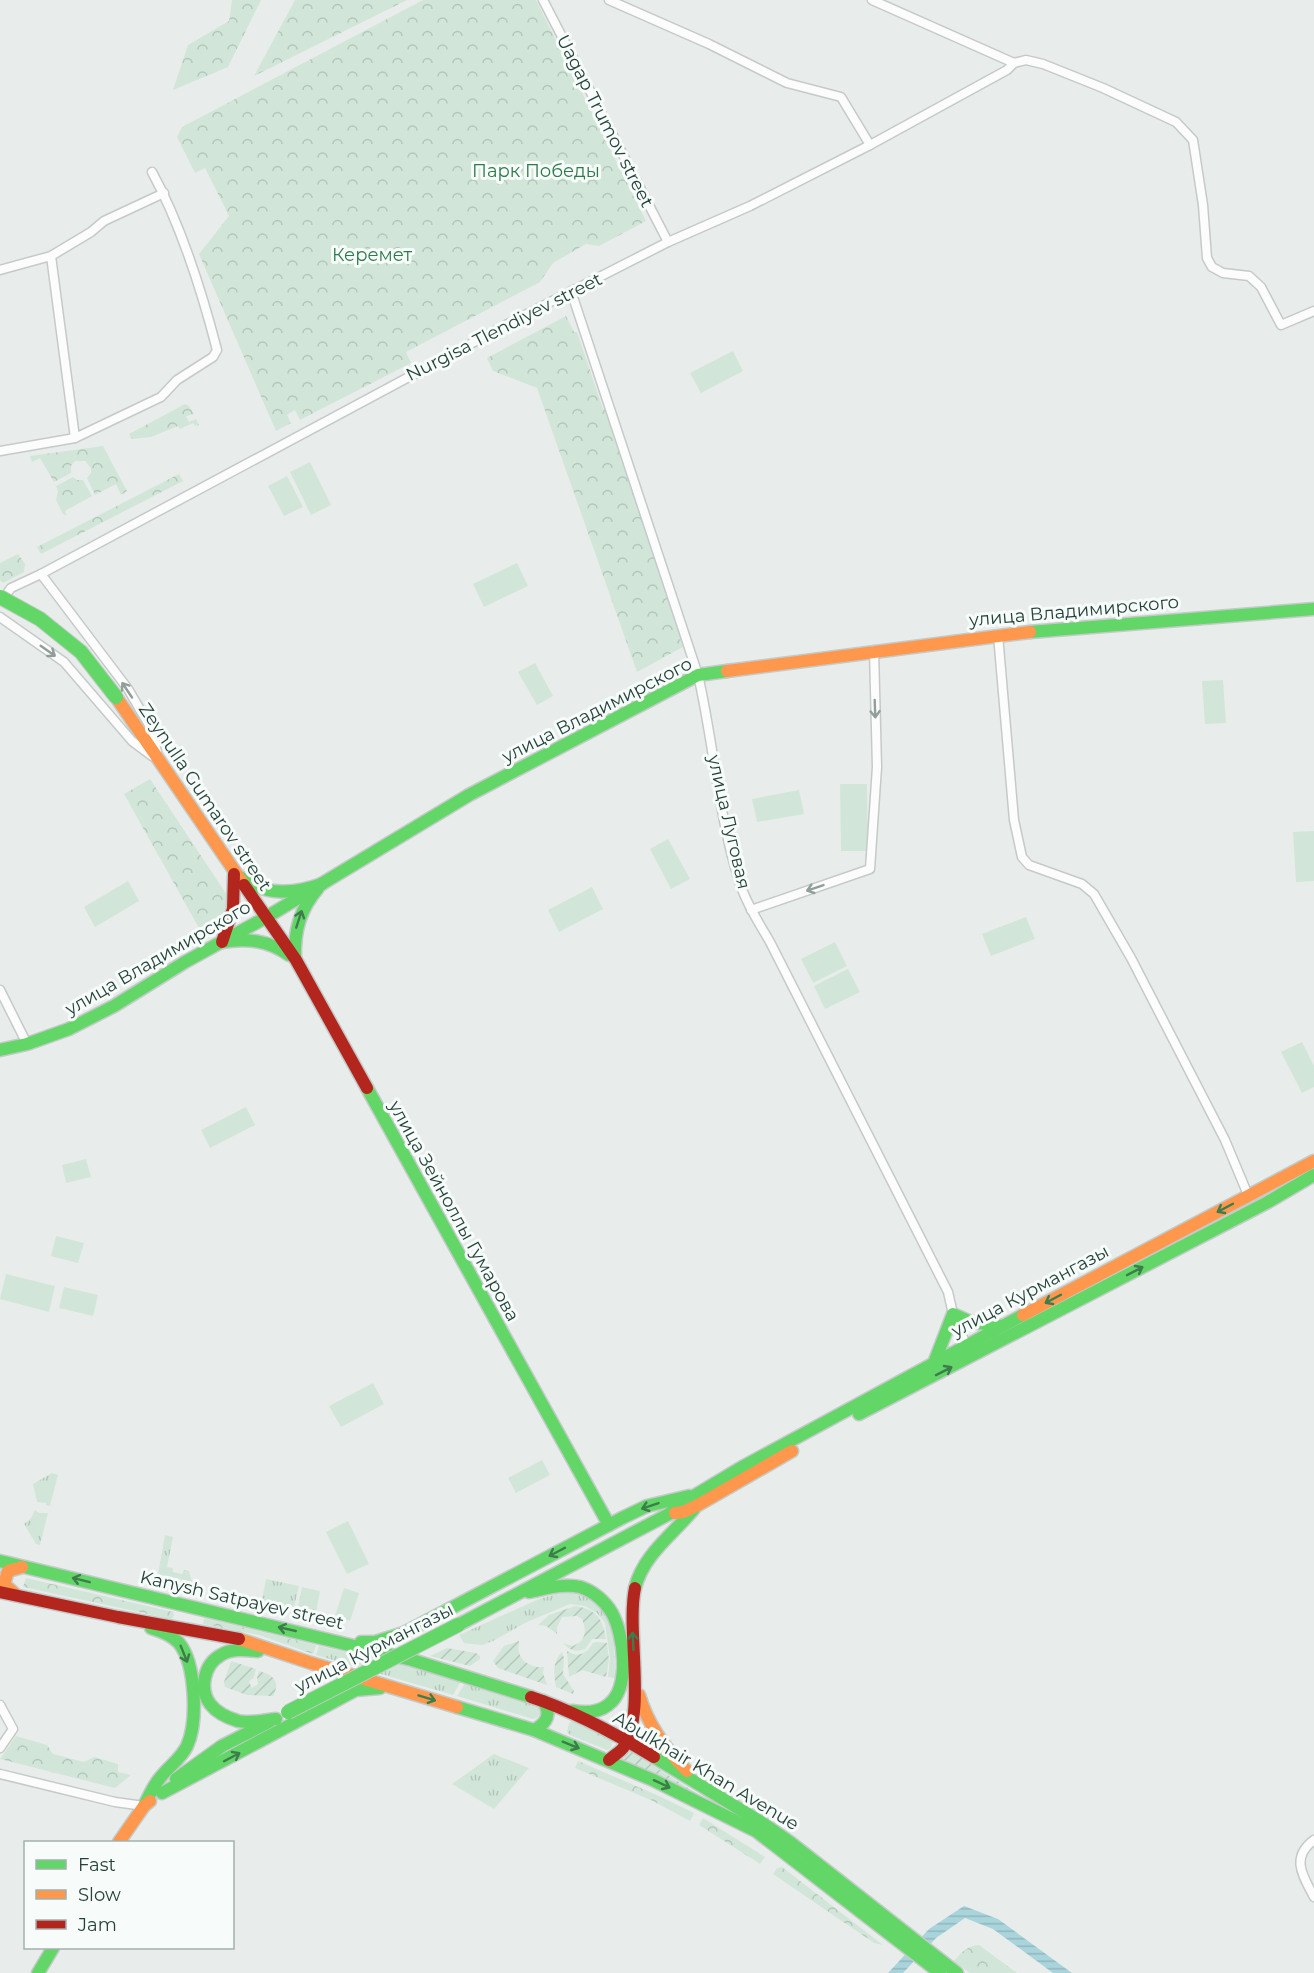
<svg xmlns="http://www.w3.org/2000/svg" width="1314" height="1973" viewBox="0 0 1314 1973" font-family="Montserrat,sans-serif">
	<defs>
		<pattern id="grass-tufts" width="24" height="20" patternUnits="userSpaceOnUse" patternTransform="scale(1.5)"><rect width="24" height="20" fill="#d1e6d8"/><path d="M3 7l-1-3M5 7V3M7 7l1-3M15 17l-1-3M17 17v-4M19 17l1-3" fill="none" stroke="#b3c6ba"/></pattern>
		<pattern id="forest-crowns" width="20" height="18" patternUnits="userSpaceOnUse" patternTransform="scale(1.5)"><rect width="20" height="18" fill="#d1e6d8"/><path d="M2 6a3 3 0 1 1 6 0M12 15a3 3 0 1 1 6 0" fill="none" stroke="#b3c6ba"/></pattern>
		<pattern id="garden-furrows" width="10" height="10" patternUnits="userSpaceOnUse" patternTransform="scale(1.5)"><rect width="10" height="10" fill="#d1e6d8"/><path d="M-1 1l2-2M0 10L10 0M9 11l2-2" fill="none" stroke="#b3c6ba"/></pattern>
		<pattern id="water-rules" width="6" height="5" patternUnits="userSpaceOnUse" patternTransform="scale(1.5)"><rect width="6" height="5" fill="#a9d4db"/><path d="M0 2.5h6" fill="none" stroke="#91b7bd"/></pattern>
	</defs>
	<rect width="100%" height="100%" fill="#e8edeb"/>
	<g fill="url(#grass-tufts)">
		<polygon points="52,1473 58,1475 50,1506 46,1505 46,1503 37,1502 33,1484"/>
		<polygon points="35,1510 39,1513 48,1513 40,1545 36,1544 24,1524 31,1518"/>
		<polygon points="165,1535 173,1537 167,1567 173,1568 173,1572 182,1574 184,1570 189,1571 192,1582 158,1574"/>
		<polygon points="266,1579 299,1586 294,1607 262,1600"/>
		<polygon points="302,1587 320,1591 316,1613 298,1608"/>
		<polygon points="572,1589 594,1597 614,1626 615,1678 608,1677 610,1658 605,1623 597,1613 585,1606 570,1604 527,1622 493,1641 482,1645 464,1643 459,1635 539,1599"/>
		<polygon points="319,1646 462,1679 453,1695 316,1655"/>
		<path d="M467,1680L542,1708C541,1715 540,1717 533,1719L457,1696Z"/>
		<polygon points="572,1721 613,1741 611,1748 607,1750 570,1735 567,1732 569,1723"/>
		<polygon points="494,1754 529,1768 494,1809 452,1784"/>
	</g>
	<g fill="url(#forest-crowns)">
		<polygon points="232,0 261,0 228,67 173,90 188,45 229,21"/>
		<polygon points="295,0 407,0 254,76"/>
		<polygon points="423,0 536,0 646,221 599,246 586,244 553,263 540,282 406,352 411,363 300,420 295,410 287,415 291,423 276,431 199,254 229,216 205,168 195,173 177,137 182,127"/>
		<polygon points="566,316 574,332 577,332 603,409 607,410 683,647 637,672 537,388 493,371 487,358"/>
		<polygon points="185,404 189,406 194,414 186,416 189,422 196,419 199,425 195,426 193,423 180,429 178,426 151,437 132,439 129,434"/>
		<polygon points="103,446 127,491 121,495 116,484 95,495 87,478 91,473 91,468 85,461 75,461 71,466 71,473 54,482 40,458 32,462 30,456"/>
		<polygon points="179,474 183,481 41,554 37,547"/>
		<polygon points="73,477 77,480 83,480 92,496 65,511 67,516 63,514 56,500 58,491 56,486"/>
		<polygon points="18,554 25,564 24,572 3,583 0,580 0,563"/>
		<polygon points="150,779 227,895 228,912 199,928 124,794"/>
		<polygon points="26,1578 173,1612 174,1616 171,1619 23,1587"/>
		<polygon points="204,1618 316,1645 313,1654 259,1635 203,1624"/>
		<polygon points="16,1736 47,1745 53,1754 84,1762 94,1757 118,1764 118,1772 131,1775 115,1788 0,1759"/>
		<polygon points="578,1761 657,1795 694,1813 690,1821 653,1801 575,1768"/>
		<polygon points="703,1818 765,1857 760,1864 699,1825"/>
		<polygon points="782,1867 883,1945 874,1943 773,1874 777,1868"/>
		<path d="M979,1945L1017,1973H970L954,1961C962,1952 967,1946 979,1945Z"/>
	</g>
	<g fill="url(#garden-furrows)">
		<path d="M575,1606C596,1609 603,1618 606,1639H592L585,1649C575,1653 570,1650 563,1643L572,1646C586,1642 587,1631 582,1619L577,1616L562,1617L557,1627V1634L546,1626L538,1625L549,1615Z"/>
		<path d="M519,1641C519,1645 518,1648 519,1652C521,1663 534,1668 544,1667L543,1673L547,1685L498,1668L493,1661L504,1646Z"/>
		<path d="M596,1642L607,1643L609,1660L606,1677L582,1670L569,1677L567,1651C579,1658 586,1654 593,1643Z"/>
		<polygon points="447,1648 476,1653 480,1656 480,1659 470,1666 430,1656"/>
		<path d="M562,1652L564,1658L563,1674L574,1691L573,1694L556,1687C554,1673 552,1663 562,1652Z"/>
		<path d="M231,1661L256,1669L254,1677L249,1682L252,1688L258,1684L257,1678L259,1671C273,1675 281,1681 273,1696L247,1695L225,1687L224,1682Z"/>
		<polygon points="629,1750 721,1809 622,1760"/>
	</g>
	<g fill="#d1e6d8">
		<polygon points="733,351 743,371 701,393 690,373"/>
		<polygon points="310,462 331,505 311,515 290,472"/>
		<polygon points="287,476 303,507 284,516 268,486"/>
		<polygon points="517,563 528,586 484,607 473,584"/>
		<polygon points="535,663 553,696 537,705 518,672"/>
		<polygon points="1223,680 1226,723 1205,724 1202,681"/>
		<polygon points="840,784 867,784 868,851 841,851"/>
		<polygon points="799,790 804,814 757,822 752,799"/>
		<polygon points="1314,831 1314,881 1296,882 1293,832"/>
		<polygon points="668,839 690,879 671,889 650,849"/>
		<polygon points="128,881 139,901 95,927 84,907"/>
		<polygon points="592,887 603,909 559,932 548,910"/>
		<polygon points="1026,917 1035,939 991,956 982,934"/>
		<polygon points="835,942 847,966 813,983 801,959"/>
		<polygon points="848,969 860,992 825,1009 814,986"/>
		<polygon points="1302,1042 1314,1066 1314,1087 1302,1093 1281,1052"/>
		<polygon points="246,1107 255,1125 210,1148 201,1130"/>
		<polygon points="86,1159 91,1177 66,1183 62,1165"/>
		<polygon points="56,1236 84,1243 78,1263 51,1256"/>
		<polygon points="6,1274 55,1286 49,1312 0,1299"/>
		<polygon points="64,1287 98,1295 93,1316 59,1308"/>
		<polygon points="373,1383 384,1404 341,1427 329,1406"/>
		<polygon points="542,1460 550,1475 516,1493 508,1478"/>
		<polygon points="348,1521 369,1564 347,1574 326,1532"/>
		<polygon points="344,1588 359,1593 350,1621 335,1616"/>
	</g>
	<polygon fill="url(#water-rules)" points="964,1906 998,1919 1072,1973 1053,1973 993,1929 965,1918 936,1938 903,1973 888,1973 929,1929"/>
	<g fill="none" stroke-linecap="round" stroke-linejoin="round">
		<defs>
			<g id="street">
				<polyline points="543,0 668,242"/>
				<polyline points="609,0 709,44 787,83 841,97 870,145"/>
				<polyline points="872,0 1014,63 1026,60 1043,64 1103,88 1176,122 1193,140 1203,205 1207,258 1212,267 1223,273 1249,276 1261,287 1281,325 1314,311"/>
				<polyline points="51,256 75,438"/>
				<polyline points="0,270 51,256 91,232 104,221 164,193"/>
				<path d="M571,291L698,675C714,744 718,816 740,884C747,905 759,923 770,942L948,1292L953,1314L967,1347"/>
				<path d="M0,451L75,438L161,397L177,380L213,357L217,350C202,292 181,225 152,172"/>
				<polyline points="41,574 128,689 152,730 157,752"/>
				<polyline points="1,601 11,588 41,574 519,318 668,242 750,206 870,145 1007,70 1014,63"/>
				<polyline points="0,617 64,662 132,741 152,756"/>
				<polyline points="998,635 1014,820 1022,857 1029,865 1082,884 1094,894 1131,958 1225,1140 1248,1195"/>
				<polyline points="751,910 870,869 877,767 874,650"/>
				<polyline points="0,990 27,1044"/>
				<polyline points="0,1705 13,1729 0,1748"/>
				<polyline points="0,1774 115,1802 144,1806"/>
				<path d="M1314,1840C1290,1858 1303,1876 1314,1897"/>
			</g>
			<g id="fast">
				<polyline points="1030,632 1314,609"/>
				<path d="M242,878C267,896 294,894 322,884"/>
				<path d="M222,942C247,938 268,940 289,955"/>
				<path d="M295,958C294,931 300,909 318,888"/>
				<polyline points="0,1050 27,1044 69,1029 114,1006 185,962 265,918 469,795 698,675 727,671"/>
				<polyline points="367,1088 609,1525"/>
				<polyline points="934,1363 953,1314 971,1322 1001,1326"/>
				<polyline points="859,1414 1268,1202 1314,1175"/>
				<polyline points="0,1561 412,1660 531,1697"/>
				<path d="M635,1588C643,1555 673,1534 694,1509"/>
				<path d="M529,1592C545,1589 563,1583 580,1587C593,1591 605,1601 612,1613C624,1635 631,1688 608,1705C598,1713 584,1713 572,1711"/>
				<polyline points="458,1625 669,1514 679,1505 744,1466 1023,1315"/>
				<polyline points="361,1642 375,1642 404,1633 622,1518 647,1506 689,1496"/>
				<path d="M258,1651C246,1650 232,1648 221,1655C204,1664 199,1689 210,1704C217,1713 228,1718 238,1721C250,1724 264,1720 276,1719"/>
				<polyline points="457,1707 534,1730 653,1780 756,1831 940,1973"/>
				<path d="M534,1730C547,1723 552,1714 543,1701"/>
				<polyline points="654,1757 761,1822 791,1843 957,1973"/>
				<polyline points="176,1779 222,1746 269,1722"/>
				<polyline points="162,1793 356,1690 380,1688"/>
				<path d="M144,1806C149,1796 153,1786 160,1778C168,1767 181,1759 187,1746C198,1722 196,1664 179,1643C172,1635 161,1631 151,1628"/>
				<polyline points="38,1973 53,1948"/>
			</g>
			<g id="slow">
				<polyline points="727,671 1030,632"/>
				<polyline points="116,697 244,885"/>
				<polyline points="1023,1315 1314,1161"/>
				<polyline points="675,1513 683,1512 698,1505 792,1451"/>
				<polyline points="15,1594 4,1584 8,1571 22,1567"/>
				<polyline points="239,1639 311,1663 457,1707"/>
				<path d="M639,1695C648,1725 665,1749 687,1771"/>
				<polyline points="119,1842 144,1806 150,1801"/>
			</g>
			<g id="jam">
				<polyline points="244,885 296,960 367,1088"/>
				<polyline points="222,942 233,909 234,874"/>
				<polyline points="0,1592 118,1617 239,1639"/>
				<path d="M531,1697C574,1711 616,1734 654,1757"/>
				<path d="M609,1760C613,1756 620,1752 623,1748C647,1713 626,1631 635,1588"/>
			</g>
		</defs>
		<use href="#street" stroke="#c5cac8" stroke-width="11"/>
		<use href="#fast" stroke="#c3cbc8" stroke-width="15"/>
		<use href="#slow" stroke="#c3cbc8" stroke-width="15"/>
		<use href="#jam" stroke="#c3cbc8" stroke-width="15"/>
		<use href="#street" stroke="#fcfcfc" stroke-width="8"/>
		<use href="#fast" stroke="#63d668" stroke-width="12"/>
		<use href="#slow" stroke="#ff974d" stroke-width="12"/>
		<use href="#jam" stroke="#b3261e" stroke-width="12"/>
		<defs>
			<g id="fast-bridge">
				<polyline points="0,597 40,619 81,652 116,697"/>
				<polyline points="288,1712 458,1625"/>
			</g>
		</defs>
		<use href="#fast-bridge" stroke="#c3ccc9" stroke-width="16" stroke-linecap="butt"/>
		<use href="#fast-bridge" stroke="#63d668" stroke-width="14"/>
	</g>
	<defs><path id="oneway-shaft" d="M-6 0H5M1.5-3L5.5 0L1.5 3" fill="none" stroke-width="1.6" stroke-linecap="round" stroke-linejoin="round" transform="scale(1.5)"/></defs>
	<g stroke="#909f9b">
		<use href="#oneway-shaft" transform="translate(48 651) rotate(35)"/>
		<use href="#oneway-shaft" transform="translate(127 690) rotate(-124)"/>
		<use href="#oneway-shaft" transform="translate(875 709) rotate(88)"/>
		<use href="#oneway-shaft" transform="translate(815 888) rotate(161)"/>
	</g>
	<g stroke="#3d7d4c">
		<use href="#oneway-shaft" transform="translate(299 919) rotate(-72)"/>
		<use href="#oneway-shaft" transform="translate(1225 1208) rotate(152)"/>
		<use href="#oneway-shaft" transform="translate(1135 1271) rotate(-27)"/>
		<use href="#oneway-shaft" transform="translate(1053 1299) rotate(152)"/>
		<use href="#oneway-shaft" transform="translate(944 1371) rotate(-27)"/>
		<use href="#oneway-shaft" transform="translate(650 1506) rotate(161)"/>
		<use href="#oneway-shaft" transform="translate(557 1552) rotate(152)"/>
		<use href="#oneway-shaft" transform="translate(81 1580) rotate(-166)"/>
		<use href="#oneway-shaft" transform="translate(287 1629) rotate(-167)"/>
		<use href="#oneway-shaft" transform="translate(633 1641) rotate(-93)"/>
		<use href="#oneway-shaft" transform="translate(184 1654) rotate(68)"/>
		<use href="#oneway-shaft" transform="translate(427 1698) rotate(17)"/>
		<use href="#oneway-shaft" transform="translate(571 1745) rotate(22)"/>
		<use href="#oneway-shaft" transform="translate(232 1757) rotate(-28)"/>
		<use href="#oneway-shaft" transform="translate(662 1784) rotate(25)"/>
	</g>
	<g text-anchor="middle" stroke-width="6" stroke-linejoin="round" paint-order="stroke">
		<g font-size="18" fill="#24423a" stroke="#f7fbf9">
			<text transform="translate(605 121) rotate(63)" y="6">Uagap Trumov street</text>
			<text transform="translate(504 327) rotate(-27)" y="6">Nurgisa Tlendiyev street</text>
			<text transform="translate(1074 611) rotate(-5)" y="6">улица Владимирского</text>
			<text transform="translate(597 710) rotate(-27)" y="6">улица Владимирского</text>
			<text transform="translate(205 797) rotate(56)" y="6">Zeynulla Gumarov street</text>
			<text transform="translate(729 822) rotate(77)" y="6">улица Луговая</text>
			<text transform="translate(158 958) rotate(-30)" y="6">улица Владимирского</text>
			<text transform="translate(454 1211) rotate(61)" y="6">улица Зейноллы Гумарова</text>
			<text transform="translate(1030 1291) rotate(-28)" y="6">улица Курмангазы</text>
			<text transform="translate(242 1600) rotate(13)" y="6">Kanysh Satpayev street</text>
			<text transform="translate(374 1648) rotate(-27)" y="6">улица Курмангазы</text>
			<text transform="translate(706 1771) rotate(31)" y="6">Abulkhair Khan Avenue</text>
		</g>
		<g font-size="18" fill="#2d7a4b" stroke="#f7fbf9">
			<text x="536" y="177">Парк Победы</text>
			<text x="372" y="261">Керемет</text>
		</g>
	</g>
	<rect x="24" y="1841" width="210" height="108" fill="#f7fbf9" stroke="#a3b1ad" stroke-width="1.5"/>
	<rect x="36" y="1860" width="30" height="9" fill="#63d668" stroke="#a3b1ad" stroke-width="1.5"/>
	<text x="78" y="1871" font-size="18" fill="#24423a">Fast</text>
	<rect x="36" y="1890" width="30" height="9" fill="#ff974d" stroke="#a3b1ad" stroke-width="1.5"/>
	<text x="78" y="1901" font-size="18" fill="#24423a">Slow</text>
	<rect x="36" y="1920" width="30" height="9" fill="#b3261e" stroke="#a3b1ad" stroke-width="1.5"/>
	<text x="78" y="1931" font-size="18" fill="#24423a">Jam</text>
</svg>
